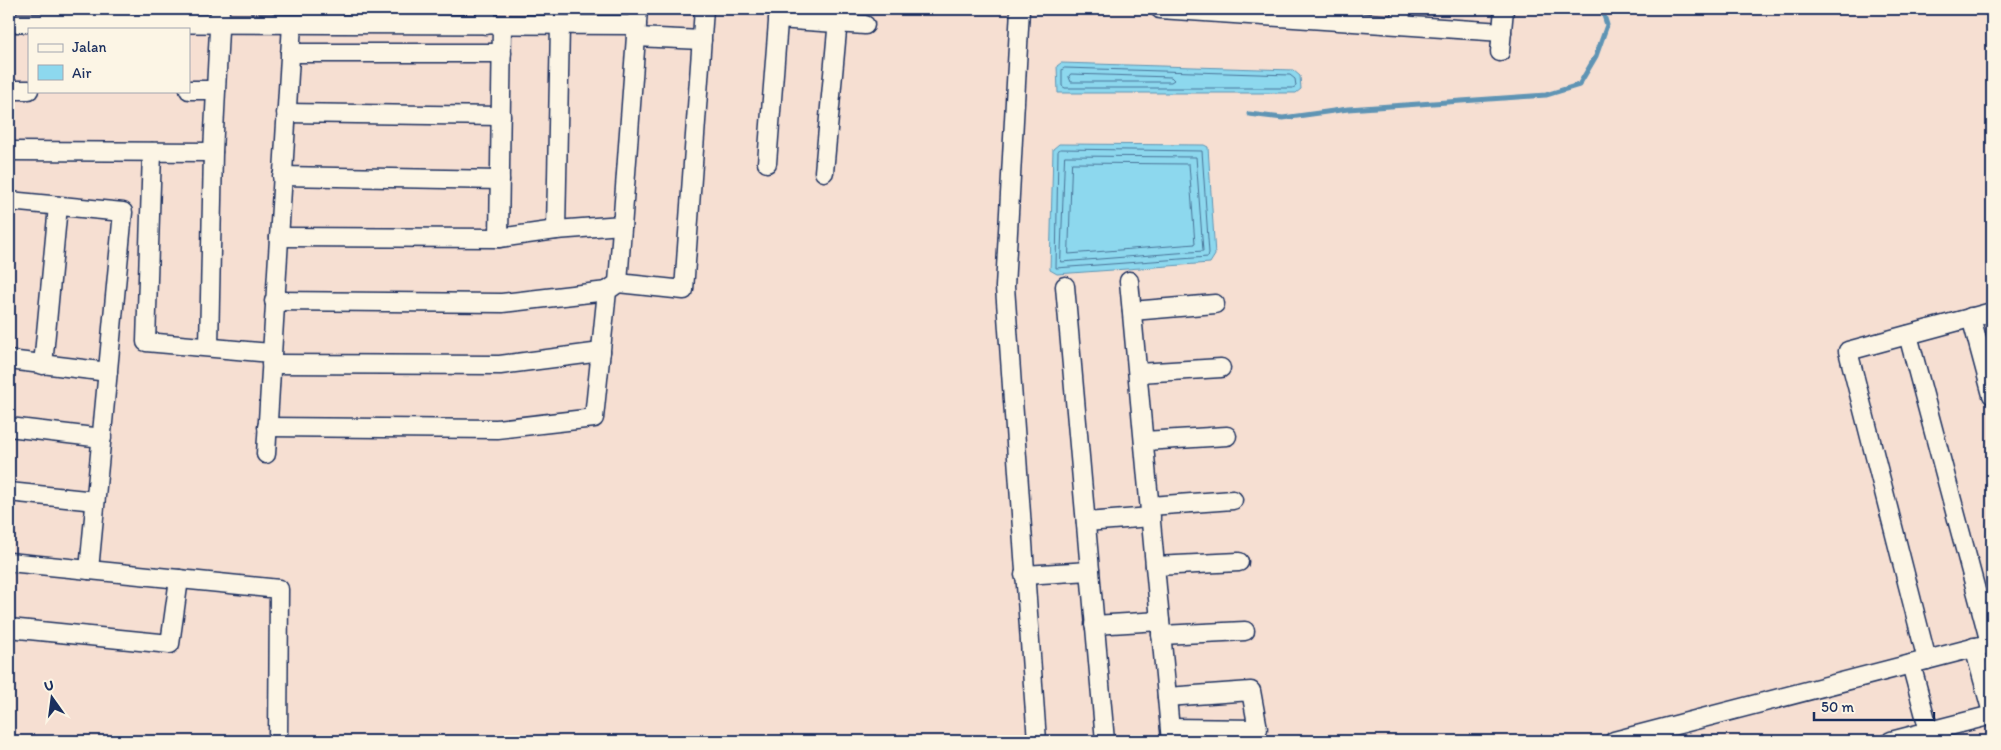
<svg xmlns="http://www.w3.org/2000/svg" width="2001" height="750" viewBox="0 0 2001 750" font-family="Itim,sans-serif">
	<rect width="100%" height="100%" fill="#f6dfd2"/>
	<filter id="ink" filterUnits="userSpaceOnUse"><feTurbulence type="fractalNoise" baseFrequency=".02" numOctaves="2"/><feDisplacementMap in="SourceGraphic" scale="10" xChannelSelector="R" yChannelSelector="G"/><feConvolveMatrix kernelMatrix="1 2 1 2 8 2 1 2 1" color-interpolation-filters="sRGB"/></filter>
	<g filter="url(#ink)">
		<g fill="#8dd8ee" stroke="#5f94b4">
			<polygon points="1061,63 1293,70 1300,76 1301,89 1296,93 1058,93 1057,66"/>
			<polygon points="1059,144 1204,145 1208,147 1215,255 1210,263 1057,274 1050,270 1053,149"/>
		</g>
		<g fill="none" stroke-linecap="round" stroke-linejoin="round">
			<g stroke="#497398" stroke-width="1">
				<polygon points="1065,68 1290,75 1295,79 1296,86 1293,88 1065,88 1062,86 1062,70"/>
				<polygon points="1071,74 1171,77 1174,80 1171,82 1071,82 1069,77"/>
				<polygon points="1060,149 1202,151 1209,253 1208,257 1056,268 1058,152"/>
				<polygon points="1065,156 1196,157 1203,251 1061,262"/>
				<polygon points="1072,163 1189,164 1195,244 1069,254"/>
			</g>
			<polyline stroke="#5f94b4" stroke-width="5" points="1249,114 1283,118 1348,109 1546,95 1579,85 1596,56 1607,25 1602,9"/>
			<defs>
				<g id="minor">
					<polyline points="486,9 486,25"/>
					<polyline points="1020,9 1005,287 1037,741"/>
					<polyline points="1160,9 1502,32"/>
					<polyline points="778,19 865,25"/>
					<polyline points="9,23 637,25"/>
					<polyline points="1400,25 1401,9"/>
					<polyline points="636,37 702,40"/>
					<polyline points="1500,52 1504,9"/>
					<polyline points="290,53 502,53"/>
					<polyline points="9,90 29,90"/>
					<polyline points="189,90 216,90"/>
					<polyline points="286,113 501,116"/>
					<polyline points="9,151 213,152"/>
					<polyline points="152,152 146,342 271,353"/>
					<polyline points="767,163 779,9"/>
					<polyline points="824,172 839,9"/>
					<polyline points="282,176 500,180"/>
					<polyline points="9,201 123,212 89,570"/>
					<polyline points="556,230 560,25"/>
					<polyline points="279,237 499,238 556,230 622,225"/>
					<polyline points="499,238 502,25"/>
					<polyline points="1129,281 1171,741"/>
					<polyline points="618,283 684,290 704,9"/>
					<polyline points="1065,286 1105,741"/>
					<polyline points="274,301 502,303 607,291"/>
					<polyline points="1132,311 1215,304"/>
					<polyline points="1971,317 1992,395"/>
					<polyline points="1908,335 1990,643"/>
					<polyline points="209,346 213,152 220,9"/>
					<polyline points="9,360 108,372"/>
					<polyline points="271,364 500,365 601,352"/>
					<polyline points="43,365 58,206"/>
					<polyline points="1138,373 1221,368"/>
					<polyline points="9,427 102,438"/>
					<polyline points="267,427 497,429 594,418 607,291 618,283 638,9"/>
					<polyline points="1144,441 1227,436"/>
					<polyline points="266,454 292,24"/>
					<polyline points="9,492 95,501"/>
					<polyline points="1150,506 1233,500"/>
					<polyline points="1086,522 1151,517"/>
					<polyline points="9,562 279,589 278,741"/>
					<polyline points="1155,566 1239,562"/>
					<polyline points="1024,575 1090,571"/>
					<polyline points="1094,625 1160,621"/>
					<polyline points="9,628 170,644 179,579"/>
					<polyline points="1161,635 1245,631"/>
					<polyline points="1974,647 1992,713"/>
					<polyline points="1927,660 1848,351 1992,312"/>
					<polyline points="1911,664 1929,731"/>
					<polyline points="1167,697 1251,691 1258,729 1170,728"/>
					<polyline points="1614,741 1992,643"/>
					<polyline points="1891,741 1992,715"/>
				</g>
			</defs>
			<use href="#minor" stroke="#1b2f5e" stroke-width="21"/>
			<use href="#minor" stroke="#fcf5e5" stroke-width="18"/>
		</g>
	</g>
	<rect width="2001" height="750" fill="none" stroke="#fcf5e5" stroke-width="30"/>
	<rect x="15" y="15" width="1971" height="720" fill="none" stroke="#1b2f5e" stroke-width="2" filter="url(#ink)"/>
	<rect x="28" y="28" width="162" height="65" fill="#fcf5e5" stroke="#a2a6af"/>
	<rect x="38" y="44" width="25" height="8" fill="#fcf5e5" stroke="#a2a6af"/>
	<text x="72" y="52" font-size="15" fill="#1b2f5e">Jalan</text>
	<rect x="38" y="65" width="25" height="15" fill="#8dd8ee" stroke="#a2a6af"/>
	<text x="72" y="78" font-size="15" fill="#1b2f5e">Air</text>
	<g transform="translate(52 698) rotate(346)" stroke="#fcf5e5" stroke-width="4" paint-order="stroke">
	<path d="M0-4L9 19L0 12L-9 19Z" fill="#1b2f5e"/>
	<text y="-8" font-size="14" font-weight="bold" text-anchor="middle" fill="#1b2f5e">U</text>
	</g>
	<path d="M1814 712v8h120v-8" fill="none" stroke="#1b2f5e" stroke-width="2.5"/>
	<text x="1821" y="712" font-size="15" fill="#1b2f5e" stroke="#fcf5e5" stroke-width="4" paint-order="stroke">50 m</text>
</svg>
